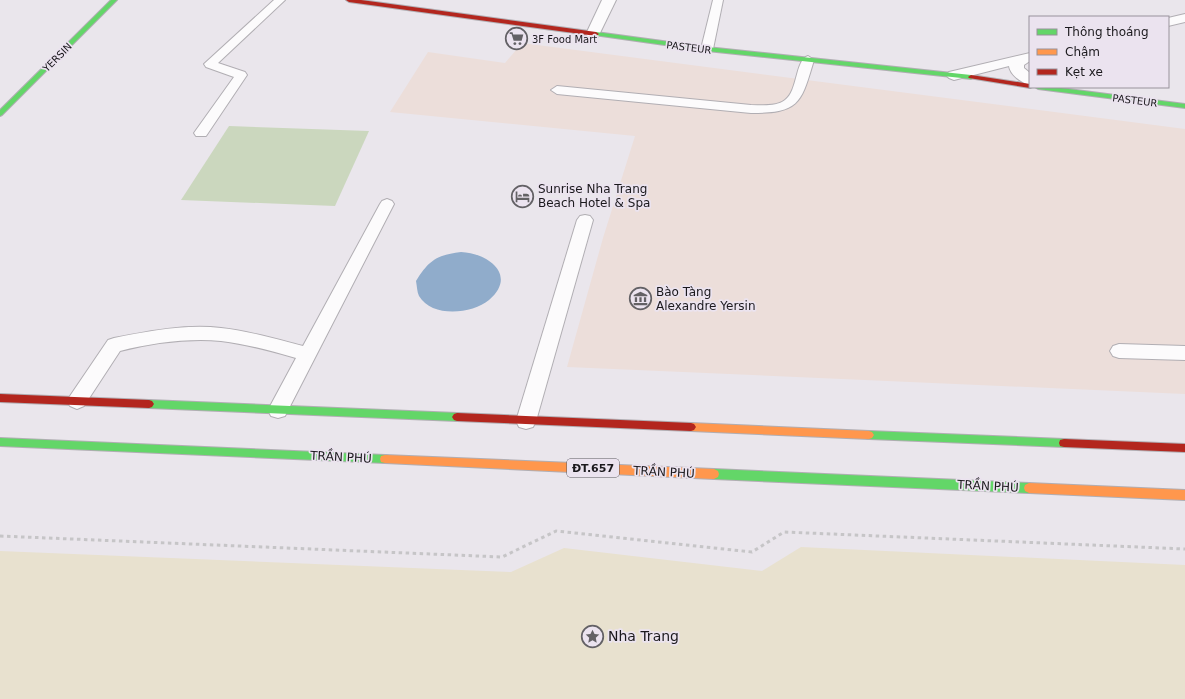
<svg xmlns="http://www.w3.org/2000/svg" width="1185" height="699" viewBox="0 0 1185 699" font-family="'DejaVu Sans',sans-serif">
	<rect width="100%" height="100%" fill="#eae6ec"/>
	<polygon fill="#ecdeda" points="522,43 1185,129 1185,394 567,367 603,238 635,136 390,112 428,52 505,63"/>
	<polygon fill="#cbd7be" points="229,126 369,131 335,206 181,200"/>
	<polygon fill="#e8e1cf" points="801,547 1185,565 1185,699 0,699 0,551 511,572 564,548 762,571"/>
	<path fill="#90accb" d="M461,252C488,253 518,275 489,300C472,314 432,318 419,296C417,292 417,286 416,281C429,260 437,255 461,252Z"/>
	<g fill="none" stroke-linecap="round" stroke-linejoin="round">
		<defs>
			<g id="lane">
				<polygon points="274,0 285,0 218,63 245,72 247,75 206,136 196,136 194,133 234,77 206,67 204,64"/>
				<polygon points="713,0 723,0 713,49 707,53 701,49"/>
				<path d="M808,56L814,60C801,103 800,113 751,113L557,94L551,90L557,86L751,105C762,105 776,107 785,100C798,91 795,60 808,56Z"/>
				<path d="M387,199L392,201L394,204L285,416L278,418L271,416L268,410L296,358C271,351 247,344 221,341C188,338 152,343 120,351L84,406L77,409L70,406L67,401L70,396L108,340L114,338C149,331 186,324 221,328C249,331 276,339 303,346L380,204L382,201Z"/>
				<polygon points="585,215 590,216 593,220 536,421 533,427 526,429 519,427 516,421 577,220 580,216"/>
				<polygon points="1119,344 1185,346 1185,360 1119,358 1113,356 1110,351 1113,346"/>
			</g>
			<g id="street">
				<polygon points="602,0 616,0 598,37 588,37 586,34"/>
				<polygon points="1185,14 1185,22 1168,26 1168,18"/>
				<path d="M1030,53V61L1024,65V68L1030,73V85C1022,83 1010,75 1009,66L954,80L949,78L946,75L949,72Z"/>
			</g>
			<g id="fast">
				<polygon points="111,0 117,0 2,115 0,116 0,110"/>
				<polygon points="596,32 707,47 971,75 974,77 971,79 707,51 594,35 594,33"/>
				<polygon points="1035,87 1053,87 1185,104 1185,108 1038,89"/>
				<polygon points="149,400 457,413 460,414 462,417 460,420 457,421 149,408 146,407 144,404 146,401"/>
				<polygon points="869,431 1064,439 1068,440 1069,443 1068,446 1064,447 869,439 866,438 864,435 866,432"/>
				<polygon points="0,438 385,455 389,456 390,459 389,462 385,463 0,446"/>
				<polygon points="714,469 1029,483 1033,485 1034,488 1033,491 1029,493 714,479 710,477 709,474 710,471"/>
			</g>
			<g id="slow">
				<polygon points="691,423 869,431 872,432 874,435 872,438 869,439 691,431 688,430 686,427 688,424"/>
				<polygon points="385,455 714,469 718,471 719,474 718,477 714,479 385,463 381,462 380,459 381,456"/>
				<polygon points="1029,483 1185,490 1185,500 1029,493 1025,491 1024,488 1025,485"/>
			</g>
			<g id="jam">
				<polygon points="346,0 361,0 596,32 599,34 596,36 349,2"/>
				<polygon points="971,75 1030,84 1030,87 1032,87 1030,88 969,78 968,77"/>
				<polygon points="0,394 149,400 152,401 154,404 152,407 149,408 0,402"/>
				<polygon points="457,413 691,423 694,424 696,427 694,430 691,431 457,421 454,420 452,417 454,414"/>
				<polygon points="1064,439 1185,444 1185,452 1064,447 1060,446 1059,443 1060,440"/>
			</g>
		</defs>
		<use href="#lane" stroke="#b1aeb3" stroke-width="2"/>
		<use href="#street" stroke="#b1aeb3" stroke-width="2"/>
		<use href="#fast" stroke="#b1aeb3" stroke-width="2"/>
		<use href="#slow" stroke="#b1aeb3" stroke-width="2"/>
		<use href="#jam" stroke="#b1aeb3" stroke-width="2"/>
		<polyline stroke="#c6c5c7" stroke-width="3" stroke-dasharray="3.5 3.5" stroke-linecap="butt" points="0,536 502,557 556,531 752,552 784,532 1185,549"/>
		<use href="#lane" fill="#fcfbfc" fill-rule="evenodd"/>
		<use href="#street" fill="#fcfbfc" fill-rule="evenodd"/>
		<use href="#fast" fill="#63d668" fill-rule="evenodd"/>
		<use href="#slow" fill="#ff974d" fill-rule="evenodd"/>
		<use href="#jam" fill="#b3261e" fill-rule="evenodd"/>
	</g>
	<defs>
		<symbol id="supermarket-ring" viewBox="-11 -11 22 22"><circle r="9.5" fill="#ebe3ef" stroke="#636165" stroke-width="1.5"/><path d="M-6-5.5h2.5l.6 2H6L4.5 2H-2.5L-4.4-4H-6ZM-1.5 3.2a1.3 1.3 0 1 0 .1 0ZM3 3.2a1.3 1.3 0 1 0 .1 0Z" fill="#636165"/></symbol>
		<symbol id="hotel-ring" viewBox="-11 -11 22 22"><circle r="9.5" fill="#ebe3ef" stroke="#636165" stroke-width="1.5"/><path d="M-6-4.5h1.5V1H6V5H4.5V3h-9V5H-6ZM-4 0a1.8 1.8 0 1 1 3.6 0ZM.5 0V-2.5h3Q6-2.5 6 0Z" fill="#636165"/></symbol>
		<symbol id="museum-ring" viewBox="-11 -11 22 22"><circle r="9.5" fill="#ebe3ef" stroke="#636165" stroke-width="1.5"/><path d="M0-6L6-3V-2H-6V-3ZM-5-1h2V3h-2ZM-1-1h2V3h-2ZM3-1h2V3H3ZM-6 4H6V6H-6Z" fill="#636165"/></symbol>
		<symbol id="sight-ring" viewBox="-11 -11 22 22"><circle r="9.5" fill="#ebe3ef" stroke="#636165" stroke-width="1.5"/><path d="M0-6L1.8-2.2L6-1.7L2.9 1.2L3.7 5.4L0 3.3L-3.7 5.4L-2.9 1.2L-6-1.7L-1.8-2.2Z" fill="#636165"/></symbol>
	</defs>
	<g fill-rule="evenodd">
		<use href="#supermarket-ring" x="504" y="26" width="25" height="25"/>
		<use href="#hotel-ring" x="510" y="184" width="25" height="25"/>
		<use href="#museum-ring" x="628" y="286" width="25" height="25"/>
		<use href="#sight-ring" x="580" y="624" width="25" height="25"/>
	</g>
	<g text-anchor="middle" stroke-width="3.5" stroke-linejoin="round" paint-order="stroke">
		<g font-size="10" fill="#1b191d" stroke="#ebe3ef" text-anchor="start">
			<text x="532" y="43">3F Food Mart</text>
		</g>
		<g font-size="10" fill="#1b191d" stroke="#ebe3ef">
			<text transform="translate(689 47) rotate(7)" y="4">PASTEUR</text>
			<text transform="translate(57 57) rotate(-45)" y="4">YERSIN</text>
			<text transform="translate(1135 100) rotate(7)" y="4">PASTEUR</text>
		</g>
		<rect fill="#ebe3ef" stroke="#59565c" stroke-width="1" x="567" y="459" width="52" height="18" rx="3"/>
		<g font-size="11" font-weight="bold" fill="#1b191d">
			<text x="593" y="472">ĐT.657</text>
		</g>
		<g font-size="12" fill="#1b191d" stroke="#ebe3ef" text-anchor="start">
			<text x="538" y="193">Sunrise Nha Trang<tspan x="538" dy="14">Beach Hotel &amp; Spa</tspan></text>
			<text x="656" y="296">Bào Tàng<tspan x="656" dy="14">Alexandre Yersin</tspan></text>
		</g>
		<g font-size="12" fill="#1b191d" stroke="#ebe3ef">
			<text transform="translate(341 457) rotate(3)" y="4">TRẦN PHÚ</text>
			<text transform="translate(664 472) rotate(3)" y="4">TRẦN PHÚ</text>
			<text transform="translate(988 486) rotate(3)" y="4">TRẦN PHÚ</text>
		</g>
		<g font-size="14" fill="#1b191d" stroke="#ebe3ef" text-anchor="start">
			<text x="608" y="641">Nha Trang</text>
		</g>
	</g>
	<rect x="1029" y="16" width="140" height="72" fill="#ebe3ef" stroke="#98929b"/>
	<rect x="1037" y="29" width="20" height="6" fill="#63d668" stroke="#98929b"/>
	<text x="1065" y="36" font-size="12" fill="#1b191d">Thông thoáng</text>
	<rect x="1037" y="49" width="20" height="6" fill="#ff974d" stroke="#98929b"/>
	<text x="1065" y="56" font-size="12" fill="#1b191d">Chậm</text>
	<rect x="1037" y="69" width="20" height="6" fill="#b3261e" stroke="#98929b"/>
	<text x="1065" y="76" font-size="12" fill="#1b191d">Kẹt xe</text>
</svg>
